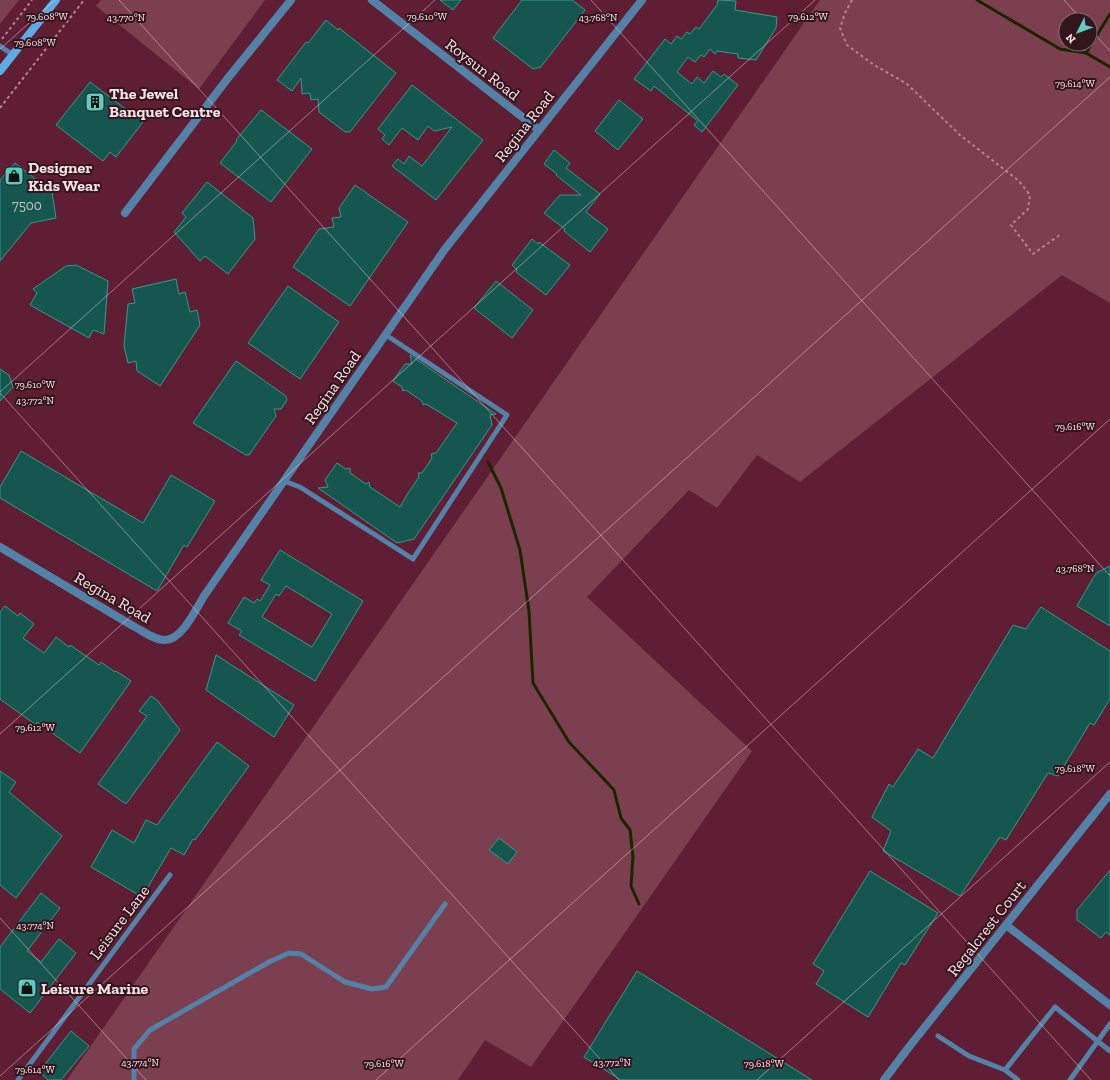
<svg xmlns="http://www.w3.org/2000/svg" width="1110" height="1080" viewBox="0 0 1110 1080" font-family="'Zilla Slab',serif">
	<rect width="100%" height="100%" fill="#601e34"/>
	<g fill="#7c3f50" fill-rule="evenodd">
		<polygon points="0,0 19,0 0,24"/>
		<polygon points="101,0 265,0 199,89 96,6"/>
		<path d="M820,0H1110V303L1062,275L800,482L757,455L717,508L689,490L587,597L752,751L531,1067L485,1040L458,1080H67ZM1066,20H1090V44H1066Z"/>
	</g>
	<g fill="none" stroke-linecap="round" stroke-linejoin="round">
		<g stroke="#1b2500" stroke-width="3">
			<polyline points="977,0 1060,49 1086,53 1110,14"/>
			<polyline points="1086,53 1110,67"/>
			<polyline points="488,462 501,488 520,550 529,611 533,683 569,742 614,790 621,818 630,830 633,857 631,886 639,904"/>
		</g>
	</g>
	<g fill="#15574f" stroke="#2f9b8e" fill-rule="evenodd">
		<polygon points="440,0 461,0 453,10"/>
		<polygon points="522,0 572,0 585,10 540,68 538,67 536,69 534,68 533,69 493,38"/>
		<polygon points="718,0 736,1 735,10 777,17 776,28 756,60 738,58 738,54 717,51 715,54 710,49 704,57 701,55 695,62 688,57 677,72 692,84 697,77 704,83 713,71 721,77 724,74 738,85 702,132 694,125 698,121 654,86 651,91 634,79 665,39 671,44 677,36 681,39 687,32 690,34 696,27 699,29 717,5"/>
		<polygon points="326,20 338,30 339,28 396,73 350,132 345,132 319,112 318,99 311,100 310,93 302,94 301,78 292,91 277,80 306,42 308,43"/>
		<polygon points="90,82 143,122 116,157 110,152 103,161 56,125"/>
		<polygon points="412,85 483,140 436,200 392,166 398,159 404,164 409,156 422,166 452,127 434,131 428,126 418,140 402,128 389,145 382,139 385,135 378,129"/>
		<polygon points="619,100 643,119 618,150 595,131"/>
		<polygon points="261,110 312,149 271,202 220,163 237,141 236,140"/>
		<polygon points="554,150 570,163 566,168 600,194 586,212 608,229 590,252 564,231 565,229 544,213 560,195 581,195 556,175 557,174 544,164"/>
		<polygon points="15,163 52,192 56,218 31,223 0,261 0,180"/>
		<polygon points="207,182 253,218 255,239 228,274 205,256 200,261 174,232 186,217 182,213"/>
		<polygon points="355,185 408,222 350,306 293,267 319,229 334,227 332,218 341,217 339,208"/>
		<polygon points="532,239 538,244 539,242 570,265 546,295 516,272 517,270 512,265"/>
		<polygon points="76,265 108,281 104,334 93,330 89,338 30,305 37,293 33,289 66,266"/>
		<polygon points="176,279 179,294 185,292 190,312 197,310 200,325 160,386 137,371 136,361 128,363 124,346 128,304 135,303 132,289"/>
		<polygon points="496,281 533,310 512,338 474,308"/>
		<polygon points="288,286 339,322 300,379 248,343"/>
		<polygon points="410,355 496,414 490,415 492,425 414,539 397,543 318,488 328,487 325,480 337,463 346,469 350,468 350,473 366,484 369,482 370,487 400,507 408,493 419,477 418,473 422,473 432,458 431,454 436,453 457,423 426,404 423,405 422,401 406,390 403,391 402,387 393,381 405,364 412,364"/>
		<polygon points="236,361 286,396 287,400 281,409 274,409 276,416 249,455 246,455 193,423"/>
		<polygon points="0,369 9,375 13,387 0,401"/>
		<polygon points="21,451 143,523 171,475 215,501 187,547 184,545 157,591 0,498 0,487"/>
		<path d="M280,550L363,601L315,681L239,635L242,631L228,623L244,597L254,603L257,599L260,601L270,585L261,580ZM286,586L332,614L312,647L262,617L276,594L279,596Z"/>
		<polygon points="1110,566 1110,626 1077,606 1096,573"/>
		<polygon points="5,606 18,616 20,613 34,624 23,638 44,653 56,637 69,647 70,645 99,665 101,662 115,672 116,671 131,681 80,753 37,722 36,725 0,699 0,612"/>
		<polygon points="1041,607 1110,651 1110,699 1094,725 1090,723 1058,776 1048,773 1006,840 1000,837 960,896 883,851 891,831 872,817 889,784 893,787 918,749 933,758 1013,625 1026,629"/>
		<polygon points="216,655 294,705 274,737 206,690"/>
		<polygon points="151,696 157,700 180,730 126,804 98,784 147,716 139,711"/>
		<polygon points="217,742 249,766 195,840 193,839 184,855 171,848 142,897 91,867 112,830 134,843 146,820 157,825"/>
		<polygon points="0,771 16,782 9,792 62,836 16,898 0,885"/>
		<polygon points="499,838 517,852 508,864 489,850"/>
		<polygon points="1110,870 1110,935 1106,932 1101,938 1077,920 1077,910"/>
		<polygon points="870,871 938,913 905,965 901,963 868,1017 816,984 824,971 813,964"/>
		<polygon points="41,893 60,908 27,951 41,962 59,939 76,953 30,1013 0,989 0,947"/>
		<polygon points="637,971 812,1080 621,1080 584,1057"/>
		<polygon points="71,1031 89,1046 61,1080 48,1080 39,1072"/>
	</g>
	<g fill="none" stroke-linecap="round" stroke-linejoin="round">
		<g stroke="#b18491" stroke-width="2" stroke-dasharray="3 3" stroke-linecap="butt">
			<polyline points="852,0 845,13 840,28 847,45 874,65 907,84 960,135 1019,181 1030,195 1028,209 1011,225 1033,254 1061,234"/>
			<polyline points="2,39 32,0"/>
			<polyline points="0,108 84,0"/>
		</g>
		<g stroke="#5382a7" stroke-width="5">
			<polyline points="0,46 13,55"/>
			<polyline points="284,481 300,487 413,559 507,415 386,335"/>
			<polyline points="938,1036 969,1056 1005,1070 1055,1007 1110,1051"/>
			<polyline points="1005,1070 1018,1080"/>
			<polyline points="18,1080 170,875"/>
			<polyline points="134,1080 134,1049 150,1030 269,962 289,953 301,954 345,982 372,989 386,987 445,904"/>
			<polyline points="1070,1080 1110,1024"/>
		</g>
		<g stroke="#5382a7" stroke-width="8">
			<polyline points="372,0 539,130"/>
			<polyline points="125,213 228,78 291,0"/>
			<path d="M0,547L133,626C143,631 154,640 165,640C182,640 196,609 204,596L445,249L642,0"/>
			<polyline points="1006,925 1110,1005"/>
			<polyline points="884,1080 909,1047 1110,794"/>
		</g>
		<polyline stroke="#5dabe5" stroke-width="8" points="0,71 56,0"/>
	</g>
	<path fill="none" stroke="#fce2e7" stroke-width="1" stroke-opacity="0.45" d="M119,0L1091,1080M591,0L1110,576M1064,0L1082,20M1090,29L1110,51M0,49L55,0M0,392L435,0M0,393L619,1080M0,734L815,0M0,918L146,1080M0,1076L1110,77M376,1080L1110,419M757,1080L1110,762"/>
	<defs>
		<symbol id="building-square" viewBox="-11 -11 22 22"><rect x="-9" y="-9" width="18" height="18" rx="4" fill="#59cebe" stroke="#33151e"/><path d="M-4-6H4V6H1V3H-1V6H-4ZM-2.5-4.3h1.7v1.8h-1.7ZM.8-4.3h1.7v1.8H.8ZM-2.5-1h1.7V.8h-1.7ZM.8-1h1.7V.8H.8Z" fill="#111"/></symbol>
		<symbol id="shop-square" viewBox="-11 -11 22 22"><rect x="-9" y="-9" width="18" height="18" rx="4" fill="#59cebe" stroke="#33151e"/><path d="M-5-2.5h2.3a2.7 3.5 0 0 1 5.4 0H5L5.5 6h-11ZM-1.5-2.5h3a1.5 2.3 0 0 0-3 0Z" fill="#111"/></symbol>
	</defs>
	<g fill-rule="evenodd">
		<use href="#building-square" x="84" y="91" width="22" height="22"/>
		<use href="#shop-square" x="3" y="165" width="22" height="22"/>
		<use href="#shop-square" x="16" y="977" width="22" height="22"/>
	</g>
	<g text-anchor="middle" stroke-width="4" stroke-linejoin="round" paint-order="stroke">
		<g font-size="14" fill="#c2bfc1">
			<text x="27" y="210">7500</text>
		</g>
		<g font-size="16" fill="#fce2e7" stroke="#33151e">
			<text transform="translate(483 69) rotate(38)" y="6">Roysun Road</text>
			<text transform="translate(524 126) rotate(-52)" y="6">Regina Road</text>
			<text transform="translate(332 387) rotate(-55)" y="6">Regina Road</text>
			<text transform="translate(113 597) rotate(30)" y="6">Regina Road</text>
			<text transform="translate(119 922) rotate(-53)" y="6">Leisure Lane</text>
			<text transform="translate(986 928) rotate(-52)" y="6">Regalcrest Court</text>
		</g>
		<g font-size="16" font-weight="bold" fill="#fce2e7" stroke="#33151e" text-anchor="start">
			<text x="109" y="99">The Jewel<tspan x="109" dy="18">Banquet Centre</tspan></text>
			<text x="28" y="173">Designer<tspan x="28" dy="18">Kids Wear</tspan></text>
			<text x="41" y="994">Leisure Marine</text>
		</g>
	</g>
	<g font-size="10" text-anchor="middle" fill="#fce2e7" stroke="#33151e" stroke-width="4" stroke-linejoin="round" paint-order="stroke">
		<text x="47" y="20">79.608°W</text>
		<text x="427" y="20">79.610°W</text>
		<text x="808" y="20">79.612°W</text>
		<text x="126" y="21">43.770°N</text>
		<text x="598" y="21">43.768°N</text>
		<text x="35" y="46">79.608°W</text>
		<text x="1075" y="87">79.614°W</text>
		<text x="35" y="388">79.610°W</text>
		<text x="35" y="404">43.772°N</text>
		<text x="1075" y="430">79.616°W</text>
		<text x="1075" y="572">43.768°N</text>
		<text x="35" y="731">79.612°W</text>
		<text x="1075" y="772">79.618°W</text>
		<text x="35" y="929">43.774°N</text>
		<text x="140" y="1066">43.774°N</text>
		<text x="612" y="1066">43.772°N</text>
		<text x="384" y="1067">79.616°W</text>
		<text x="764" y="1067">79.618°W</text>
		<text x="35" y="1073">79.614°W</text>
	</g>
	<g transform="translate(1078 32) rotate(228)"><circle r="19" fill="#33151e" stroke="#83676e"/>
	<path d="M0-3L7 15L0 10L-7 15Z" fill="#59cebe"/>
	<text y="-6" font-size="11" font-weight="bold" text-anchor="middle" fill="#fce2e7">N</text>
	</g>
</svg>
